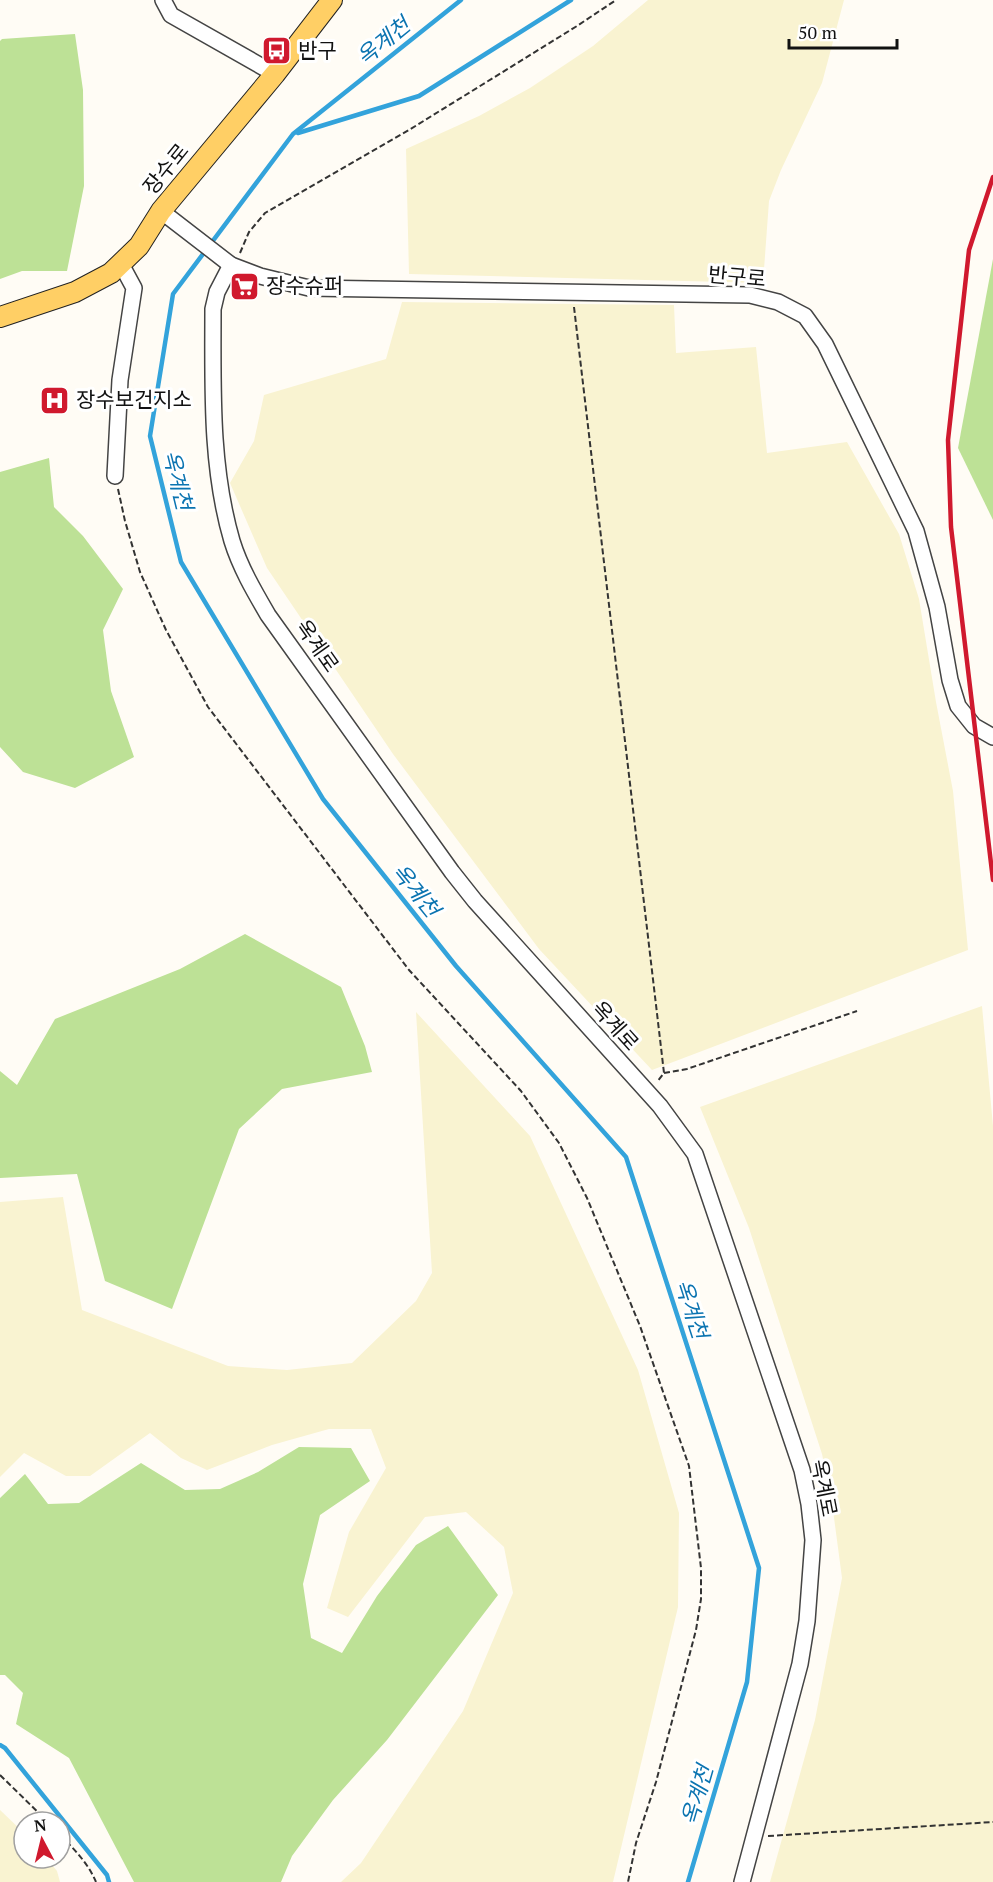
<svg xmlns="http://www.w3.org/2000/svg" width="993" height="1882" viewBox="0 0 993 1882" font-family="'PT Serif','Noto Sans KR',serif">
	<rect width="100%" height="100%" fill="#fffcf5"/>
	<g fill="#f9f3d1">
		<polygon points="648,0 844,0 822,83 781,170 769,201 763,283 409,274 406,149 479,116 530,88 593,46"/>
		<polygon points="402,302 674,305 676,353 756,347 767,453 847,442 899,534 919,599 936,702 953,791 968,950 652,1070 539,949 393,754 267,568 230,483 254,441 264,395 386,359"/>
		<polygon points="982,1006 993,1126 993,1882 770,1882 815,1720 842,1578 831,1495 822,1454 749,1228 700,1107"/>
		<polygon points="416,1012 530,1136 638,1370 679,1513 678,1607 613,1882 341,1882 361,1863 463,1711 513,1593 504,1547 466,1512 425,1517 348,1617 327,1608 349,1532 386,1468 371,1429 329,1429 272,1445 207,1470 181,1458 150,1433 90,1476 66,1476 24,1453 0,1477 0,1202 63,1197 82,1310 228,1366 287,1370 352,1363 416,1301 432,1273"/>
		<polygon points="0,1810 24,1833 24,1858 46,1858 57,1871 60,1882 0,1882"/>
	</g>
	<g fill="#bde196">
		<polygon points="75,34 83,90 84,186 67,271 22,271 0,279 0,41 2,39"/>
		<polygon points="993,259 993,520 958,448"/>
		<polygon points="49,458 54,507 83,536 123,589 103,630 111,691 134,757 75,788 23,772 0,747 0,472"/>
		<polygon points="245,934 341,987 365,1046 372,1072 282,1089 239,1129 172,1309 105,1281 77,1174 0,1178 0,1071 17,1085 55,1019 180,969"/>
		<polygon points="299,1447 351,1448 370,1481 320,1515 303,1584 311,1638 342,1653 377,1596 416,1545 448,1526 498,1595 387,1740 333,1800 292,1856 281,1882 134,1882 69,1758 16,1724 23,1693 5,1675 0,1675 0,1498 25,1474 48,1504 79,1503 141,1463 185,1490 220,1489 258,1472"/>
	</g>
	<g fill="none" stroke-linecap="round" stroke-linejoin="round">
		<g stroke="#33a3db" stroke-width="4.5">
			<polyline points="461,0 293,134 173,294 150,436 181,562 323,799 456,966 626,1157 759,1568 747,1682 688,1882"/>
			<polyline points="298,133 419,96 571,0"/>
			<polyline points="0,1745 5,1748 107,1875 109,1882"/>
		</g>
		<defs>
			<g id="minor">
				<polyline points="163,0 171,15 275,74"/>
				<polyline points="161,211 231,265 260,276 309,288 750,295 778,302 805,316 825,344 916,531 937,607 950,680 958,706 974,726 993,737"/>
				<path d="M231,265L217,292L213,309C213,387 210,466 232,541C240,567 254,591 268,615L452,872L475,901L660,1106L695,1154L802,1470L809,1504L813,1540L807,1621L800,1664L742,1882"/>
				<polyline points="115,476 120,380 134,288 121,264"/>
			</g>
			<polyline id="major" points="0,317 75,292 111,273 139,246 161,211 275,74 332,0"/>
		</defs>
		<use href="#minor" stroke="#444" stroke-width="18"/>
		<use href="#major" stroke="#222" stroke-width="22"/>
		<g stroke="#333" stroke-width="2" stroke-dasharray="6 3" stroke-linecap="butt">
			<polyline points="240,253 249,232 265,213 409,130 577,26 616,0"/>
			<polyline points="574,307 664,1073 657,1082"/>
			<polyline points="118,489 125,521 140,572 166,630 208,707 409,970 521,1091 559,1143 587,1198 640,1326 689,1466 701,1568 701,1599 696,1630 656,1782 636,1843 628,1882"/>
			<polyline points="664,1073 687,1069 857,1011"/>
			<polyline points="0,1775 48,1822"/>
			<path d="M60,1835C74,1849 88,1863 96,1882"/>
			<polyline points="768,1836 993,1822"/>
		</g>
		<use href="#minor" stroke="#fff" stroke-width="15"/>
		<use href="#major" stroke="#ffcf65" stroke-width="20"/>
		<polyline stroke="#d0192e" stroke-width="4.5" points="993,177 969,250 948,440 951,527 993,880"/>
	</g>
	<defs>
		<symbol id="bus-square" viewBox="-11 -11 22 22"><rect x="-9" y="-9" width="18" height="18" rx="4" fill="#d0192e" stroke="#fff"/><path d="M-5-6H5V4H4V6H2V4H-2V6H-4V4H-5ZM-3.5-4V0h7V-4ZM-3.5 1.2v1.5H-2V1.2ZM2 1.2v1.5H3.5V1.2Z" fill="#fff"/></symbol>
		<symbol id="supermarket-square" viewBox="-11 -11 22 22"><rect x="-9" y="-9" width="18" height="18" rx="4" fill="#d0192e" stroke="#fff"/><path d="M-6-5.5h2.5l.6 2H6L4.5 2H-2.5L-4.4-4H-6ZM-1.5 3.2a1.3 1.3 0 1 0 .1 0ZM3 3.2a1.3 1.3 0 1 0 .1 0Z" fill="#fff"/></symbol>
		<symbol id="hospital-square" viewBox="-11 -11 22 22"><rect x="-9" y="-9" width="18" height="18" rx="4" fill="#d0192e" stroke="#fff"/><path d="M-5-5h3v3.5h4V-5h3V5h-3V1.5h-4V5h-3Z" fill="#fff"/></symbol>
	</defs>
	<g fill-rule="evenodd">
		<use href="#bus-square" x="260" y="34" width="33" height="33"/>
		<use href="#supermarket-square" x="228" y="270" width="33" height="33"/>
		<use href="#hospital-square" x="38" y="384" width="33" height="33"/>
	</g>
	<g text-anchor="middle" stroke-width="6" stroke-linejoin="round" paint-order="stroke">
		<g font-size="21" fill="#111" stroke="#fff" text-anchor="start">
			<text x="298" y="58">반구</text>
			<text x="266" y="293">장수슈퍼</text>
			<text x="76" y="407">장수보건지소</text>
		</g>
		<g font-size="21" fill="#111" stroke="#fff">
			<text transform="translate(166 169) rotate(-51)" y="7">장수로</text>
			<text transform="translate(737 277) rotate(5)" y="7">반구로</text>
			<text transform="translate(317 646) rotate(55)" y="7">옥계로</text>
			<text transform="translate(615 1026) rotate(48)" y="7">옥계로</text>
			<text transform="translate(824 1488) rotate(79)" y="7">옥계로</text>
		</g>
		<g font-size="22" font-style="italic" fill="#0b74b1" stroke="#fff">
			<text transform="translate(383 41) rotate(-39)" y="8">옥계천</text>
			<text transform="translate(178 480) rotate(76)" y="8">옥계천</text>
			<text transform="translate(416 890) rotate(51)" y="8">옥계천</text>
			<text transform="translate(692 1309) rotate(72)" y="8">옥계천</text>
			<text transform="translate(697 1795) rotate(-74)" y="8">옥계천</text>
		</g>
	</g>
	<g transform="translate(42 1840) rotate(353)"><circle r="28" fill="#ffffff" stroke="#a0a0a0" stroke-width="1.5"/>
	<path d="M0-4.5L10 22L0 15L-10 22Z" fill="#d0192e"/>
	<text y="-9" font-size="16" font-weight="bold" text-anchor="middle" fill="#111111">N</text>
	</g>
	<path d="M789 39v9h108v-9" fill="none" stroke="#111111" stroke-width="3"/>
	<text x="798" y="39" font-size="18" fill="#111111" stroke="#ffffff" stroke-width="4.5" paint-order="stroke">50 m</text>
</svg>
